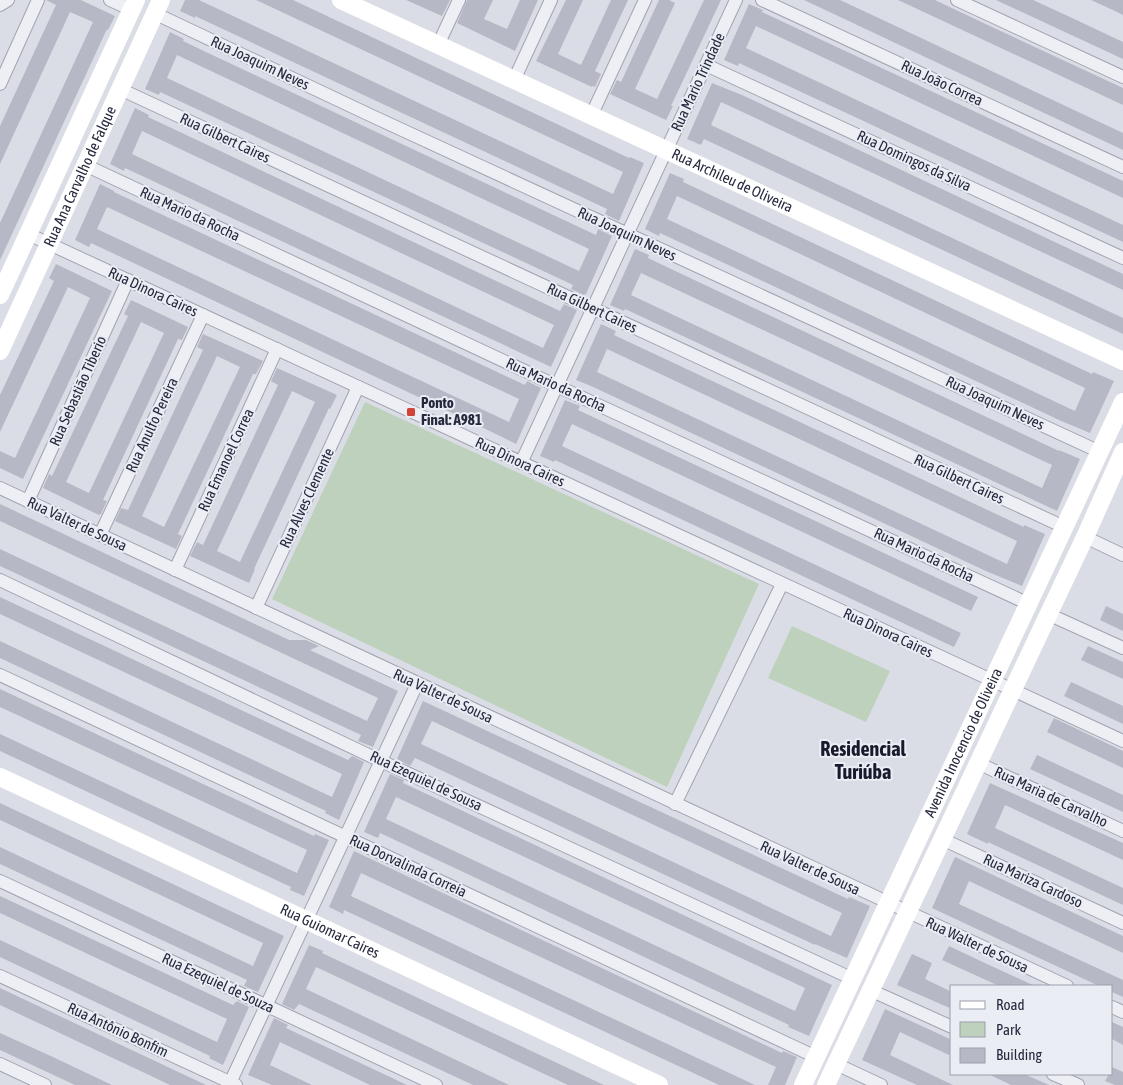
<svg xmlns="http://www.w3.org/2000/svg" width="1123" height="1085" viewBox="0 0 1123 1085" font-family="'Asap Condensed',sans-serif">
	<rect width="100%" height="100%" fill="#dbdde6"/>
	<g fill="#bdd1bc">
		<polygon points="365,402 759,584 667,787 272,599"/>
		<polygon points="792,626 890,671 866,722 768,678"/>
	</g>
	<g fill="#b6b8c6" fill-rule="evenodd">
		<polygon points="46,0 81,0 115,16 108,30 107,29 0,260 0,223 93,22 70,12 0,164 0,126 56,5"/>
		<polygon points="185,0 199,0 613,194 623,172 256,0 293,0 629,158 630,157 644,163 619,221 605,214 607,209 195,16 195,18 180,11"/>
		<polygon points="406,0 450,0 442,16"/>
		<polygon points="467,0 493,0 484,19 507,29 520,0 538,0 515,51 457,23"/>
		<polygon points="566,0 583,0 558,54 581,65 611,0 628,0 595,71 601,74 595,87 592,86 592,87 536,61"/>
		<polygon points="659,0 669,0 675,3 635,89 657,99 704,0 721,0 671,106 673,106 666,120 610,94 617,80 621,82"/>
		<polygon points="804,0 840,0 885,21 1123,133 1123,150"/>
		<polygon points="898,0 935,0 992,27 1123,88 1123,105"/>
		<polygon points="996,0 1033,0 1070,17 1123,42 1123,59"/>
		<polygon points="1091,0 1123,0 1123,15 1115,11"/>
		<polygon points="749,4 763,10 762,12 1123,181 1123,198 756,26 746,48 1123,225 1123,242 739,63 738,66 724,60"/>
		<path d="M170,32L184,39L183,41L206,52L596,235L598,229L612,236L586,294L584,295L571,289L573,285L160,92L159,95L145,89ZM177,55L589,249L579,271L167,78Z"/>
		<polygon points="712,83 742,95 1123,274 1123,290 721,102 711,125 1123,318 1123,334 704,139 701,145 687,139"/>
		<path d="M135,108L149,115L148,117L560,311L564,304L577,310L551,367L125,168L124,171L110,164ZM142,131L554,325L543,348L132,154Z"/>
		<path d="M670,173L684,179L683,182L1092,374L1093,372L1114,381L1090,433L1059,420L660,233L659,236L645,229ZM677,196L1085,388L1075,411L667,219Z"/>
		<path d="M100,184L114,191V192L525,385L527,381L541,388L516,444L461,417L91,243L89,247L75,240ZM107,207L519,399L509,422L97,229Z"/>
		<path d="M635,249L649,255L648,258L688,277L1059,451V450L1080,459L1057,511L625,309L624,311L610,305ZM641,273L1052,465L1042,488L631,295Z"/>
		<polygon points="56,264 112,291 23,479 0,468 0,451 15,458 90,298 68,287 0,432 0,395 54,281 49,278"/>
		<path d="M131,300L188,327L182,340L178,339L103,500L107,501L101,514L99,515L43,488L49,474L52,476L128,316L124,314ZM141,322L164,333L89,493L66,482Z"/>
		<path d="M601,324L616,331L614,335L1024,527V525L1045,534L1022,586L988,572L591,386L576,380ZM607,349L1017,541L1007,564L597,372Z"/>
		<path d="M203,334L263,361L256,374H253L178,534L182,536L176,549L115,521L121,508L128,510L188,381L203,350L197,347ZM217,356L240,367L164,527L142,516Z"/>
		<path d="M277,368L337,395L330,409L329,408L254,569H255L249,583L190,556L197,542L203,545L278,385L271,381ZM292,391L315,402L240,562L217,551Z"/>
		<polygon points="565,400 580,406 578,410 978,597 971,611 572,424 562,446 961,633 954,647 555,460 554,462 540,456"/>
		<polygon points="0,504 289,640 306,640 319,646 310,650 398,691 373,747 358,741 361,735 0,566 0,549 367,721 378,698 0,521"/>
		<polygon points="0,597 348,760 352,756 364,762 339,820 325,813 326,811 0,658 0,641 332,797 342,774 0,614"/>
		<polygon points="1106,606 1123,614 1123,631 1100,620"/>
		<polygon points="1088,646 1123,662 1123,679 1081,660"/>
		<polygon points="1071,682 1123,706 1123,724 1064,696"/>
		<polygon points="0,689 314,836 315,834 329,840 304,896 290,890 291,887 0,751 0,734 297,873 307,850 0,707"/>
		<path d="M423,701L848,899L849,897L870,906L847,958L815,944V945L415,758L410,766L397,759ZM432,721L842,913L831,936L421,744Z"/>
		<polygon points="1054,718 1123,751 1123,768 1047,732"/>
		<polygon points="1037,755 1123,795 1123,812 1030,769"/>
		<path d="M390,774L404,780L403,783L429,795L832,985L809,1036L788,1027L789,1025L380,833L378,838L364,832ZM396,797L805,988L795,1011L386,819Z"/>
		<polygon points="990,783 1123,843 1123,860 1005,805 995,828 1123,888 1123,905 988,842 988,844 967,834"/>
		<polygon points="0,803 284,936 258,992 244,986 247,980 0,864 0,847 253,966 263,943 0,820"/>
		<polygon points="354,851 782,1053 783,1051 797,1057 785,1085 768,1085 776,1067 361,873 351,896 755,1085 719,1085 344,910 343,914 329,907"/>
		<polygon points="955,857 1123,936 1123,953 969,881 959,904 1123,980 1123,997 1112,992 1112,986 1099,986 932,908"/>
		<polygon points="0,896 233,1005 237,1001 249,1007 223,1065 209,1058 210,1056 0,957 0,940 217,1042 227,1019 0,913"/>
		<polygon points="309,945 323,951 322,953 604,1085 568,1085 316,967 306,989 509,1085 473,1085 299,1004 294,1010 282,1004"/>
		<polygon points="949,946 985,963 1035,986 999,986 942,960"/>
		<polygon points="912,954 932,963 925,979 952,992 952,1009 897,985"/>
		<polygon points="0,988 66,1019 206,1085 170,1085 149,1075 0,1005"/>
		<polygon points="885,1009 952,1040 952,1048 949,1055 900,1032 890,1055 953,1085 917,1085 862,1060"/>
		<polygon points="274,1018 288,1025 286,1028 407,1085 370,1085 280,1042 270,1065 312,1085 272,1085 248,1075"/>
		<polygon points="1112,1022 1123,1027 1123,1045 1112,1039"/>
		<polygon points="0,1033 53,1057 112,1085 75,1085 47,1072 0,1050"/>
		<polygon points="1112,1067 1123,1072 1123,1085 1115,1085 1105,1081 1109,1074 1112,1074"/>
		<polygon points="988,1074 1024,1074 1049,1085 1011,1085"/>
	</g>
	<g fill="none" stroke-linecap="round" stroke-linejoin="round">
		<defs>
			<g id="street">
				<polyline points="110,0 132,10"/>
				<polyline points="762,0 1123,167"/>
				<polyline points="957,0 1123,77"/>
				<polyline points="0,5 8,0"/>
				<polyline points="154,13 372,116 1100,452"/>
				<polyline points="438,45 459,0"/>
				<polyline points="706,65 1123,258"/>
				<polyline points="514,80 551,0"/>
				<polyline points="0,84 38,0"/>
				<polyline points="120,89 1064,527"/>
				<polyline points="591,116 645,0"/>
				<polyline points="85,165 557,386 1029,604"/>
				<polyline points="28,234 1123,741"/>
				<polyline points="521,463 736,0"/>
				<polyline points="0,488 1067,986"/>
				<polyline points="28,501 128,280"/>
				<polyline points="100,535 203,315"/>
				<polyline points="1085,537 1123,555"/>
				<polyline points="175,570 277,349"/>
				<polyline points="0,580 381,761 853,979"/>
				<polyline points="256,608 358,387"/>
				<polyline points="1048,614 1123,648"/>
				<polyline points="0,675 816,1057"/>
				<polyline points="978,763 1123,831"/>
				<polyline points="675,804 782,584"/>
				<polyline points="942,839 1123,923"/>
				<polyline points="0,881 436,1085"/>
				<polyline points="0,976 236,1085"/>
				<polyline points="870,990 952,1027"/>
				<polyline points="1112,1007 1123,1012"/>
				<polyline points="0,1064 45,1085"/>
				<polyline points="836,1064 881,1085"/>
				<polyline points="1053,1074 1078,1085"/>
				<polyline points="229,1085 417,684"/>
			</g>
		</defs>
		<use href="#street" stroke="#a1a3b0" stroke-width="14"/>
		<use href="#street" stroke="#eeeff5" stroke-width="12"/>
		<g stroke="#fff" stroke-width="18">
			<path id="s1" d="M341,0L1123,361"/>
			<polyline points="0,295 136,0"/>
			<path id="s2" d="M0,351L161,0"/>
			<path id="s3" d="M0,777L659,1085"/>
			<path id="s4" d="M803,1085L1123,402"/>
			<polyline points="826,1085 1085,537 1123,452"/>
		</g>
	</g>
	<rect fill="#d2433a" stroke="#ebedf4" stroke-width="2" x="406" y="407" width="10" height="10" rx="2.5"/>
	<g text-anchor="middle" stroke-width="4" stroke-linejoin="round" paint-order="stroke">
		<g font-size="15" fill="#25293d" stroke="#ebedf4">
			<text transform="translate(260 63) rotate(25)" y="5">Rua Joaquim Neves</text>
			<text transform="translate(698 82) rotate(-65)" y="5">Rua Mario Trindade</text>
			<text transform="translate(942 83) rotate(25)" y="5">Rua João Correa</text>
			<text transform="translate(225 138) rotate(25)" y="5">Rua Gilbert Caires</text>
			<text transform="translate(914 161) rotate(25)" y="5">Rua Domingos da Silva</text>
			<text dy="5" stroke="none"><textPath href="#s2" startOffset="192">Rua Ana Carvalho de Falque</textPath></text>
			<text dy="5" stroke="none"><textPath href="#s1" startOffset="431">Rua Archileu de Oliveira</textPath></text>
			<text transform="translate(190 214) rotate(25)" y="5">Rua Mario da Rocha</text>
			<text transform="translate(627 234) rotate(25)" y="5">Rua Joaquim Neves</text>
			<text transform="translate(153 292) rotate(25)" y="5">Rua Dinora Caires</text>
			<text transform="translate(592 308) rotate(25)" y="5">Rua Gilbert Caires</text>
			<text transform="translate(556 385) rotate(25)" y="5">Rua Mario da Rocha</text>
			<text transform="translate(78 391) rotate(-66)" y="5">Rua Sebastião Tiberio</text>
			<text transform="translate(995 403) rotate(25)" y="5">Rua Joaquim Neves</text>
			<text transform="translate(152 425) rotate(-65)" y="5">Rua Anulfo Pereira</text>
			<text transform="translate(226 460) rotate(-65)" y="5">Rua Emanoel Correa</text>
			<text transform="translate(520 462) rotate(25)" y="5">Rua Dinora Caires</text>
			<text transform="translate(959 479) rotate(25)" y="5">Rua Gilbert Caires</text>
			<text transform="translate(307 498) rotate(-65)" y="5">Rua Alves Clemente</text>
			<text transform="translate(77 524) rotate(25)" y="5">Rua Valter de Sousa</text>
			<text transform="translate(924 555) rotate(25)" y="5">Rua Mario da Rocha</text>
			<text transform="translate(888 633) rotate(25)" y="5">Rua Dinora Caires</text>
			<text transform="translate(443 696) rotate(25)" y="5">Rua Valter de Sousa</text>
			<text dy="5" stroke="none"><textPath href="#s4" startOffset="378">Avenida Inocencio de Oliveira</textPath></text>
			<text transform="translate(426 781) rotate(25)" y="5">Rua Ezequiel de Sousa</text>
			<text transform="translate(1051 797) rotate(25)" y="5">Rua Maria de Carvalho</text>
			<text transform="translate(408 866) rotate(25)" y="5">Rua Dorvalinda Correia</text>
			<text transform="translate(810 868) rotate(25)" y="5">Rua Valter de Sousa</text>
			<text transform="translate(1033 881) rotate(25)" y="5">Rua Mariza Cardoso</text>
			<text dy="5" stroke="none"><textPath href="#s3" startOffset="364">Rua Guiomar Caires</textPath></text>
			<text transform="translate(977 945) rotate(25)" y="5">Rua Walter de Sousa</text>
			<text transform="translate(218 983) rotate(25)" y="5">Rua Ezequiel de Souza</text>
			<text transform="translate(118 1030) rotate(25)" y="5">Rua Antônio Bonfim</text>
		</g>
		<g font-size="15" font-weight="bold" fill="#25293d" stroke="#ebedf4" text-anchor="start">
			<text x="421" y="408">Ponto<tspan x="421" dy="17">Final: A981</tspan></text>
		</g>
		<g font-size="20" font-weight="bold" fill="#181a2d" stroke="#ebedf4">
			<text x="863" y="756">Residencial<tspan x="863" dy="23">Turiúba</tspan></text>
		</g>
	</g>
	<rect x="950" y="985" width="162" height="90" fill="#ebedf4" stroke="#9c9fab"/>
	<rect x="960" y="1001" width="25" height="8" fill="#ffffff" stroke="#9c9fab"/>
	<text x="996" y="1010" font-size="15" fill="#25293d">Road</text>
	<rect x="960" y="1022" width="25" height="15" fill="#bdd1bc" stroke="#9c9fab"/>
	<text x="996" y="1035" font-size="15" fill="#25293d">Park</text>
	<rect x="960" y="1048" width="25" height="15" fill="#b6b8c6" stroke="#9c9fab"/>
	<text x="996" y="1060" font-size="15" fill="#25293d">Building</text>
</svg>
